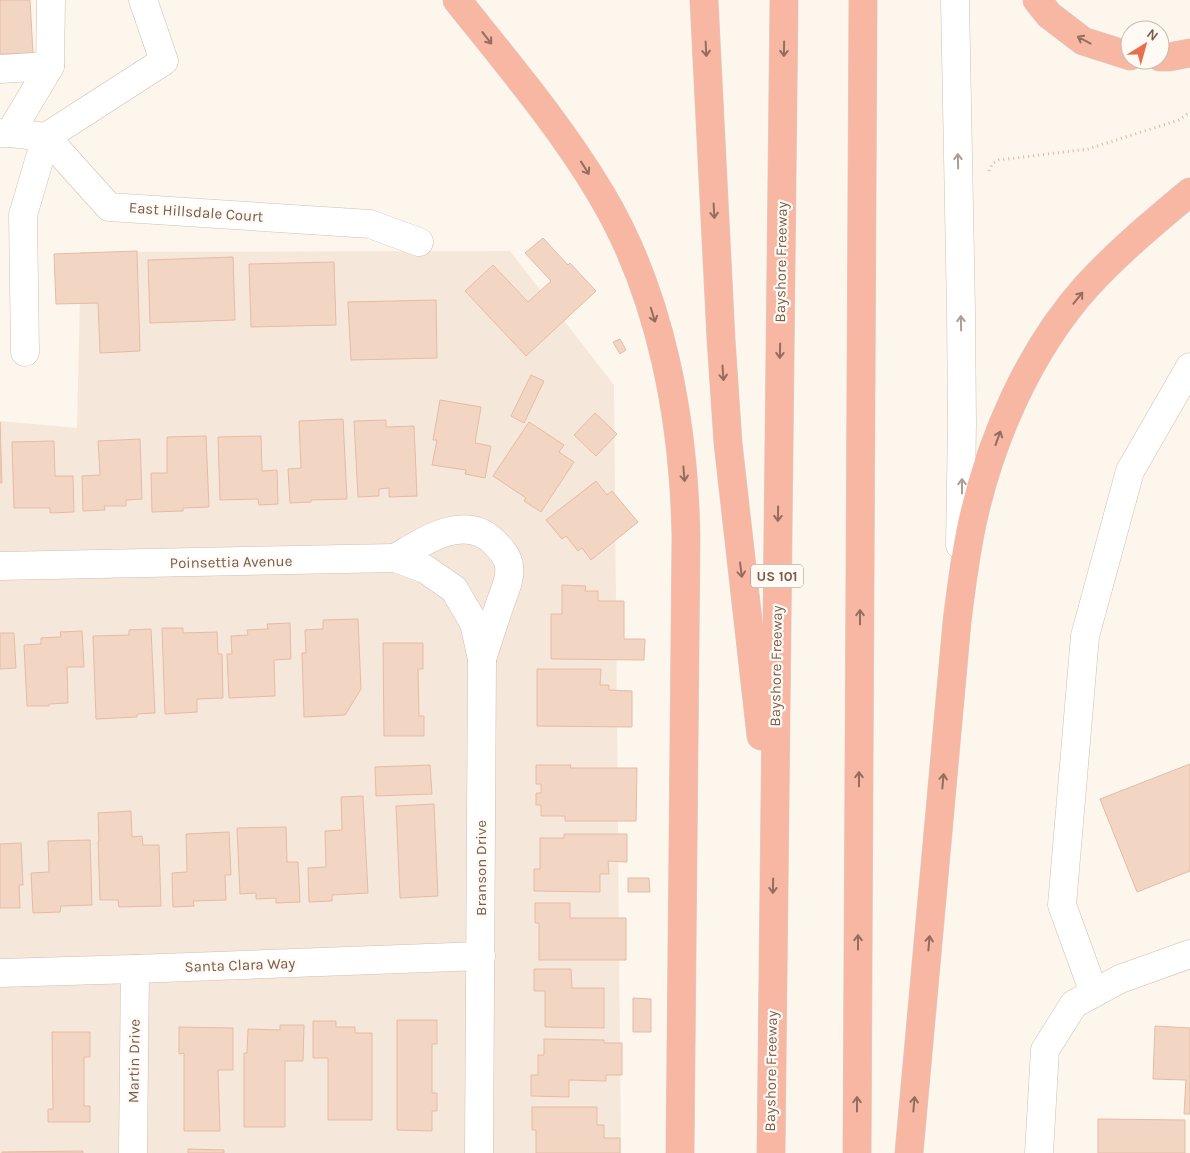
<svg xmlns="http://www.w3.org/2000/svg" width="1190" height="1153" viewBox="0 0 1190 1153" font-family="Karla,sans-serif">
	<rect width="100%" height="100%" fill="#fdf6ec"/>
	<polygon fill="#f5e8da" points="510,251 614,385 621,1153 0,1153 0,421 77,428 81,252"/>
	<g fill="#f3d5c3" stroke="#e6bba3">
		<polygon points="0,0 30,0 33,53 0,54"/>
		<polygon points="543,238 568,265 570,263 596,291 526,356 465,291 493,265 528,302 551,281 525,253"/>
		<polygon points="137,251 140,351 100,353 98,303 56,304 54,254"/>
		<polygon points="233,257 235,320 150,323 148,260"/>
		<polygon points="334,262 336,325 251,327 249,264"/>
		<polygon points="436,300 437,358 351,360 348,302"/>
		<polygon points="620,339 626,350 620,354 613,342"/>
		<polygon points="531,375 544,381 524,423 511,416"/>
		<polygon points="440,400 481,407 475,443 491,446 485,478 465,474 466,470 432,465 437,440 433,440"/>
		<polygon points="595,413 617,434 596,456 574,435"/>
		<polygon points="343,419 347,499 311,500 311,502 290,503 288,469 301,468 299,421"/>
		<polygon points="386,420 386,427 414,426 417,496 389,497 389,488 379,489 379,496 358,497 354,421"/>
		<polygon points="0,422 2,483 0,483"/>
		<polygon points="529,422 564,445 559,452 574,462 541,512 524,501 526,498 493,476"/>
		<polygon points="206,436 209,507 183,508 183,511 152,512 151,473 167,473 167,437"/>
		<polygon points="261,436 262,471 277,470 278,504 259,505 258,499 220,500 218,437"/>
		<polygon points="140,439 142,499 126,500 126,506 104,506 105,510 83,511 82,476 100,475 98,441"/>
		<polygon points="54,441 55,476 73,476 74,512 50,513 50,508 14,508 12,442"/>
		<polygon points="596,481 607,495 612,491 638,522 591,560 582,548 578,551 566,536 562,539 546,520"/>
		<polygon points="562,585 586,586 585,591 598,591 598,601 624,601 624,639 645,639 644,660 551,659 551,614 562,614"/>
		<polygon points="358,619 361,689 345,715 304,717 302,653 306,653 305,630 323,629 323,620"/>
		<polygon points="290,623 291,659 274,660 275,696 229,698 227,654 232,654 231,636 248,635 247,630 268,629 267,624"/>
		<polygon points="162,628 183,628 183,633 217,632 218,654 222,654 223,698 197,699 197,712 165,714"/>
		<polygon points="151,629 155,713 137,714 137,717 96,719 93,636 129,635 129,630"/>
		<polygon points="82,631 84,667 67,667 68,703 49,704 49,706 27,706 24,645 41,644 41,638 61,637 60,632"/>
		<polygon points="0,633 14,633 16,668 0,669"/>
		<polygon points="383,643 423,643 423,669 418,669 419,716 424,716 424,736 384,736"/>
		<polygon points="537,669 601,669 600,685 609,685 609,690 632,691 632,727 537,726"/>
		<polygon points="1190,764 1190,871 1137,892 1100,799"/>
		<polygon points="430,765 432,794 376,796 375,767"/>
		<polygon points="536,765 571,765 570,768 637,768 636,821 565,821 565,816 541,816 541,805 536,805 536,793 541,793 541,784 536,784"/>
		<polygon points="363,796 368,893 332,895 332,901 309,902 308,868 326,867 325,831 342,830 341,797"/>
		<polygon points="434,804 438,896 400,898 396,806"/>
		<polygon points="131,811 132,837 142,836 143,845 159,845 161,906 119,907 118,900 100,900 98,841 99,841 98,813"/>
		<polygon points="286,827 287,862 298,862 300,902 276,903 276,898 256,899 256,893 240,894 237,828"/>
		<polygon points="229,832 231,875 225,875 226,900 193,901 194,906 173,907 172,873 187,872 186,834"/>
		<polygon points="564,834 627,834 627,862 608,861 609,874 600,874 600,892 534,891 534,869 540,869 540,838 564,838"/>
		<polygon points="90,840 92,905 61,906 60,912 33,913 31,873 49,872 48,841"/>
		<polygon points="21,843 23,885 19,885 20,908 0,908 0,844"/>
		<polygon points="628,878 649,878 650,892 628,892"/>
		<polygon points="535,903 570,903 570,918 626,918 626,960 539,960 539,923 535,923"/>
		<polygon points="534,969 571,969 572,988 604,988 604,1028 545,1027 545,991 534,991"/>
		<polygon points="633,998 651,999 651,1032 633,1032"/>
		<polygon points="397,1020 437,1020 437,1044 432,1044 432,1093 437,1093 437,1111 432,1111 432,1131 397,1130"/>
		<polygon points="313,1021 336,1021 336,1027 355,1027 355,1033 372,1033 372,1120 328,1120 328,1058 313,1058"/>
		<polygon points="280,1025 304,1025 303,1061 285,1061 285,1127 244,1127 244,1053 247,1053 248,1029 280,1030"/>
		<polygon points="1155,1026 1190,1028 1190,1114 1184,1114 1186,1080 1153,1079"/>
		<polygon points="179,1027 233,1028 233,1070 218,1070 220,1131 184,1131 184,1053 179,1054"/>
		<polygon points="52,1032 90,1032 90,1057 84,1057 84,1106 90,1106 90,1122 48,1122 48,1109 53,1109"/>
		<polygon points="544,1039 604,1040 604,1043 622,1043 622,1075 606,1075 606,1081 569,1080 569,1097 531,1096 531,1075 538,1075 538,1055 544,1055"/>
		<polygon points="532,1107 597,1107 597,1125 604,1125 604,1138 620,1138 620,1153 536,1153 536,1130 532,1130"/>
		<polygon points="1098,1119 1185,1120 1185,1153 1098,1153"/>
		<polygon points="188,1149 224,1150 224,1153 188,1153"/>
		<polygon points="83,1151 83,1153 2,1153 2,1152"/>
	</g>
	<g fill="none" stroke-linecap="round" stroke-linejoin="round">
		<defs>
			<g id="minor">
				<polyline points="955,0 961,311 962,424 960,545"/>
				<polyline points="0,69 50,66 51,0"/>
				<polyline points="0,133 10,133 46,137 109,207 370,224 419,242"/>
				<polyline points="10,133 50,66"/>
				<polyline points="25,352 23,215 46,137 164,61 143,0"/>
				<path d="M395,558C423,542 463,513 493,541C500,548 508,556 509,566C511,579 504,592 500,604C494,622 488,640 482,659"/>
				<polyline points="0,566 395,558 425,569 454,589 474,623 482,659 479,1153"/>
				<polyline points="0,973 135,969 481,956"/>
				<polyline points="1094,993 1062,905 1085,636 1130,471 1190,367"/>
				<polyline points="133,1153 135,969"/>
				<polyline points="1039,1153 1045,1050 1074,1004 1120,979 1190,954"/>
			</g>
			<g id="highway">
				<path d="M457,0C507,63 560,125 601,194C662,296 684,422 686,538L680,1153"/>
				<polyline points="704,0 721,339 728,443 761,736"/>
				<polyline points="1037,0 1049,15 1083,41 1130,56"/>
				<polyline points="1160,57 1169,57 1190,53"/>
				<polyline points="771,1153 784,0"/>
				<polyline points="857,1153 863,0"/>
				<path d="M909,1153L957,622C961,589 965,557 972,524C990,440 1029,351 1086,287C1118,252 1154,222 1190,192"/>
			</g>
		</defs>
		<use href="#minor" stroke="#d1beb0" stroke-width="29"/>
		<use href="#highway" stroke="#dad1cd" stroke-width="29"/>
		<polyline stroke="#d9b8a5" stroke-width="3" stroke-dasharray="1 4" stroke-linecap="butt" points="989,171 992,164 999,160 1088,149 1179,120 1190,112"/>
		<use href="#minor" stroke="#fff" stroke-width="28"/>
		<use href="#highway" stroke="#f7b7a3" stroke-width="28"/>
	</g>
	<defs><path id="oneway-shaft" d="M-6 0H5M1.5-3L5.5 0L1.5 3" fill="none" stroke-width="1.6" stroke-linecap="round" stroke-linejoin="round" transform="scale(1.25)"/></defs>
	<g stroke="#936e5e">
		<use href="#oneway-shaft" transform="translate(487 38) rotate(52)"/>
		<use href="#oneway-shaft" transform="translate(1084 40) rotate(-152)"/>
		<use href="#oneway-shaft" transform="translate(706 49) rotate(87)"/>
		<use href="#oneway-shaft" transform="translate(784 49) rotate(91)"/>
		<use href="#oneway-shaft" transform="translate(585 168) rotate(58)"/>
		<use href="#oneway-shaft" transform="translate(714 211) rotate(87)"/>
		<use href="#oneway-shaft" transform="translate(1078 298) rotate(-51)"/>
		<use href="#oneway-shaft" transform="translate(653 315) rotate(73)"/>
		<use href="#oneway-shaft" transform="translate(780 351) rotate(91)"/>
		<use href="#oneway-shaft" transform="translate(723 373) rotate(86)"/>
		<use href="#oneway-shaft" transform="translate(998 438) rotate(-70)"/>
		<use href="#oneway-shaft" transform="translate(684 474) rotate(85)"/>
		<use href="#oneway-shaft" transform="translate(778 514) rotate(91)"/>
		<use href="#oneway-shaft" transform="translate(741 570) rotate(83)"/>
		<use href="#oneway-shaft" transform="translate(860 617) rotate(-90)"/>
		<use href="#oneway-shaft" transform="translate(859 779) rotate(-90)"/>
		<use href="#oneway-shaft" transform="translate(943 781) rotate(-85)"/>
		<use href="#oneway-shaft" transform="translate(773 886) rotate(91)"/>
		<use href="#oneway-shaft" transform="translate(858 942) rotate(-90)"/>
		<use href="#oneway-shaft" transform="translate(929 943) rotate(-85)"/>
		<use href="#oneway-shaft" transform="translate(857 1104) rotate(-90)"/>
		<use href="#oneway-shaft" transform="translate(914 1104) rotate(-85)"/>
	</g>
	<g stroke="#af9d94">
		<use href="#oneway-shaft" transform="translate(958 161) rotate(-91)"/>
		<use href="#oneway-shaft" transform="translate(961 323) rotate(-91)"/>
		<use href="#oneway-shaft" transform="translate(962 486) rotate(-90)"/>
	</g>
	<g text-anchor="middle" stroke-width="4.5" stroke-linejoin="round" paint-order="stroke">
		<rect fill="#fffaf3" stroke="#a28b7f" stroke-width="1" x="751" y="564.5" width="52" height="23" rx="4"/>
		<g font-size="14" font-weight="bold" fill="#7a5c4d">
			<text x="777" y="581">US 101</text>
		</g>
		<g font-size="15" fill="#7a5c4d" stroke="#fffaf3">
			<text transform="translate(196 212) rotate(4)" y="5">East Hillsdale Court</text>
			<text transform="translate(781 262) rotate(-89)" y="5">Bayshore Freeway</text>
			<text transform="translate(231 562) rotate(-1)" y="5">Poinsettia Avenue</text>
			<text transform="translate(776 666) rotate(-89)" y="5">Bayshore Freeway</text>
			<text transform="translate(481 868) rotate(-90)" y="5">Branson Drive</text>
			<text transform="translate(240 965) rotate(-2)" y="5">Santa Clara Way</text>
			<text transform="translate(134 1061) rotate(-89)" y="5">Martin Drive</text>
			<text transform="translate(771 1071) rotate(-89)" y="5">Bayshore Freeway</text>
		</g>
	</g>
	<g transform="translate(1145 45) rotate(37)"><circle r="24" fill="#fffaf3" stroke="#cabbb1"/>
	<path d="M0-4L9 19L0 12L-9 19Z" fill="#e76f51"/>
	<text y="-8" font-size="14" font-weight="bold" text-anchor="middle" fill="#7a5c4d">N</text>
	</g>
</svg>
